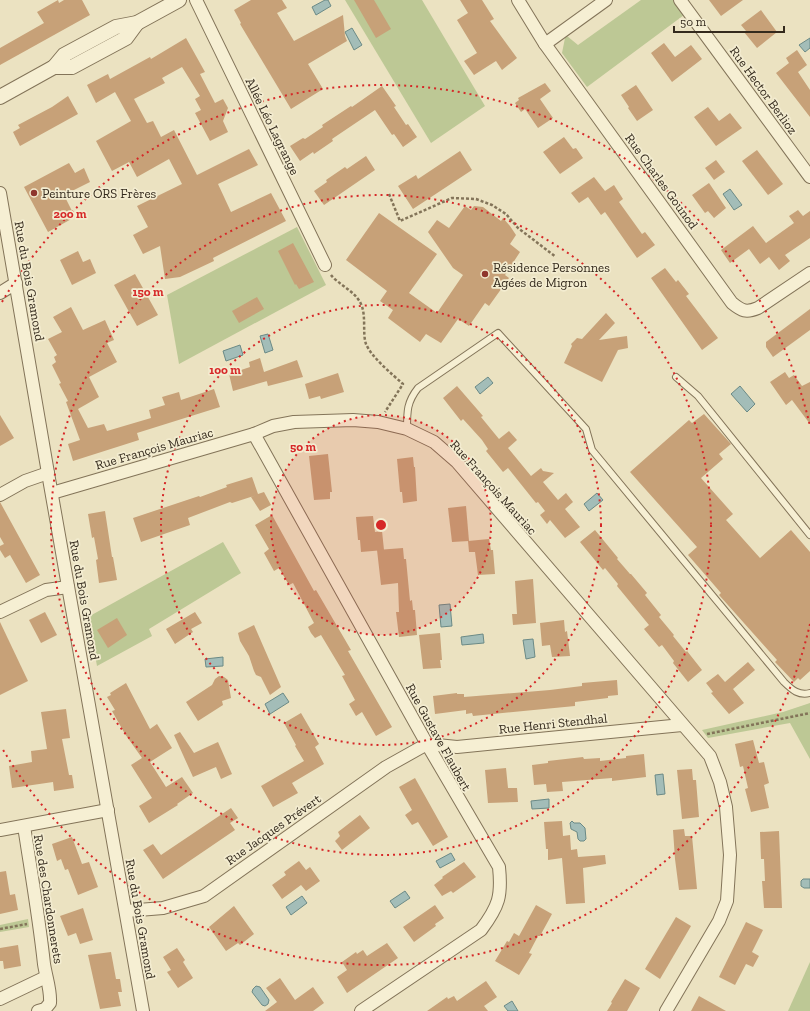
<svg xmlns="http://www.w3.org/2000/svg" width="810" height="1011" viewBox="0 0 810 1011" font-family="'Zilla Slab',serif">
	<rect width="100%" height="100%" fill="#ebe2c1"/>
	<g fill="#bdc895">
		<polygon points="345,0 422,0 485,106 431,143"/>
		<polygon points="641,0 673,0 684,15 587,87 562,53 565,38 567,36 578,45"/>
		<polygon points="297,227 326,285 179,364 167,295"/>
		<polygon points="223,542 241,573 149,629 152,636 97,666 88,617"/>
		<polygon points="810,703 810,759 790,723 708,738 702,730 783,712"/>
		<polygon points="28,919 29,927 0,932 0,925"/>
		<polygon points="810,962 810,1011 788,1011"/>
	</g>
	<g fill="#a3bdb8" stroke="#6b8a86">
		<polygon points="325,0 328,0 331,6 316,15 312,7"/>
		<polygon points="352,28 362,45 354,50 345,32"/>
		<polygon points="810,38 810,48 805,52 799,45"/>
		<polygon points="730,189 742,205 734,210 723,194"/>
		<polygon points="268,334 273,350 265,353 260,336"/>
		<polygon points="240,345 243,355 226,361 223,351"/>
		<polygon points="488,377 493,383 480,394 475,387"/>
		<polygon points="740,386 755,404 747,412 731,394"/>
		<polygon points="597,493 603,500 589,511 584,504"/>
		<polygon points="450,604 452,626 441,627 439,605"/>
		<polygon points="483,634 484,643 462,645 461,637"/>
		<polygon points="533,639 535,657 526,659 523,640"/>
		<polygon points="223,657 223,666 206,667 205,659"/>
		<polygon points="283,693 289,702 270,714 265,704"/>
		<polygon points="663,774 665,794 657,795 655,775"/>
		<polygon points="549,799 549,808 532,809 531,801"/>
		<polygon points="572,821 574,823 580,823 585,828 586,839 584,841 580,841 578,839 577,832 571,829 570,823"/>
		<polygon points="451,853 455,860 440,868 436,861"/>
		<polygon points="803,879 810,879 810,888 804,888 801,886 801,881"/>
		<polygon points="405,891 410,898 395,908 390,901"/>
		<polygon points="302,896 307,903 291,915 286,907"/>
		<polygon points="256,986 260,987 269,1000 268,1004 265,1006 262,1005 252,992 253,989"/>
		<polygon points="512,1001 518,1011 508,1011 504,1006"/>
	</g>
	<g fill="#c7a178">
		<polygon points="58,0 59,3 64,0 82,0 90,15 0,65 0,48 44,23 37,12"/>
		<polygon points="251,0 282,0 287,8 277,13 294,41 343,15 345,36 347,41 308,64 323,89 291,109 240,24 241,23 234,10"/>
		<polygon points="354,0 374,0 391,29 376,38"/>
		<polygon points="460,0 482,0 494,19 490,21 517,58 502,70 496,61 474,75 464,61 477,53 457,20 468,13"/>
		<polygon points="709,0 743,0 721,16"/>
		<polygon points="761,10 777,32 757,48 744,32 746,31 741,25"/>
		<polygon points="186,38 205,72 200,74 215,103 223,99 228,108 223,121 228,132 210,141 195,113 201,110 195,99 200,96 182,67 162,78 165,83 134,99 147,123 153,121 161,137 174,130 197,175 249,149 258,165 218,184 231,212 271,193 286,221 213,258 214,261 180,277 165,279 160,246 143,254 133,235 148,227 137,206 182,184 169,159 137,177 129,162 112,171 96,141 131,121 115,92 96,103 87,85 108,74 110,79 150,57 151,59"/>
		<polygon points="664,43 675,57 691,45 702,59 672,82 651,53"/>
		<polygon points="797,50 807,65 798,72 810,90 810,117 776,73 789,63 786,58"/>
		<polygon points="545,83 551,91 540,99 553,118 538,128 525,109 521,112 515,103 519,100 518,98"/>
		<polygon points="636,85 653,110 637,121 628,108 629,107 621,95"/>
		<polygon points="382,86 396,106 394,107 406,125 408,124 417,137 403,147 394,134 392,135 375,110 332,139 333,141 314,154 313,152 300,161 290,146 303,138 305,139 323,127 322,125 351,106 352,107"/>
		<polygon points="68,96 78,114 20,146 13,132 20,128 18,125 52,107"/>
		<polygon points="708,107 719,121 730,113 742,128 716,146 694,117"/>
		<polygon points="564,137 573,149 576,148 583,158 560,174 543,152"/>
		<polygon points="757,150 783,184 768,195 742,161"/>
		<polygon points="460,151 472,170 413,209 398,186 416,175 418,179"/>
		<polygon points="366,156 375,170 324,205 314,191 327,182 326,180 345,167 347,169"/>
		<polygon points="716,160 725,172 714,180 705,168"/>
		<polygon points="69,163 75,173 84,168 90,182 64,195 75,217 48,232 24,187"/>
		<polygon points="594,177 605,191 614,185 623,199 619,202 642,234 645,232 655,245 637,258 605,212 601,215 588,197 579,203 571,193"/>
		<polygon points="709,183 726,208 714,218 708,211 705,213 692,195"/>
		<polygon points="465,206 471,210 474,206 483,207 501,221 503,218 510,226 516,235 510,244 520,252 505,275 509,278 489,306 485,303 469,326 458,319 441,343 426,334 420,342 388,318 393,310 380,301 387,291 346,260 379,213 437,254 409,293 437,313 463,275 453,268 428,232 437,220 449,228"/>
		<polygon points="798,210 803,216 810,211 810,238 785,255 790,261 779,270 769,257 760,264 749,249 730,263 721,250 753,226 766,243 794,223 789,216"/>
		<polygon points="293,243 314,282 299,289 296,284 295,285 278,251"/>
		<polygon points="78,251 83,262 90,259 96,273 72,285 60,260"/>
		<polygon points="665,268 676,282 678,280 689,294 686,296 718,338 702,350 651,278"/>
		<polygon points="135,274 158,315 137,326 114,285"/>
		<polygon points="257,297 264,309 239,323 232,311"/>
		<polygon points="71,307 83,330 105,320 114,340 107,343 117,362 89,377 99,397 78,409 88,428 104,424 107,431 151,418 149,410 165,405 162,397 179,392 181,400 214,389 220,407 137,433 139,440 73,461 68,444 80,440 66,402 68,401 59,384 61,383 52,365 56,362 54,357 57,355 48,339 62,332 53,317"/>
		<polygon points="810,309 810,330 773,357 766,347 766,342"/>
		<polygon points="606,313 615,323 599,340 627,336 628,348 618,350 602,382 564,363 572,346 571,344 577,338 582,339"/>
		<polygon points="260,358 264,372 297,360 303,377 268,386 266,378 267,381 233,391 229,374 250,367 249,362"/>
		<polygon points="785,372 789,378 794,375 802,386 810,382 810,424 792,400 786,405 770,382"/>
		<polygon points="338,373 344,392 321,399 320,396 309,399 305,384"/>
		<polygon points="457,386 483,416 481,417 499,439 509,431 517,440 508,448 531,476 541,468 543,471 554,473 543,482 558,500 566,493 573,502 565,509 580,527 565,538 550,520 547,524 540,515 545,511 538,502 536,503 508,468 503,472 486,451 488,449 482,440 463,419 461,421 443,398"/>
		<polygon points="704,414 731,444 719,454 723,459 701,478 733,514 726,520 760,558 791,530 810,552 810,671 800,680 798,678 794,682 775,662 777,660 719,595 721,593 688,555 697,547 630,472 689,420 692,423"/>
		<polygon points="0,415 14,438 0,446"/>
		<polygon points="328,454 332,492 330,492 330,499 314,500 309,456"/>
		<polygon points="413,457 414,467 415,467 417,501 403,503 402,492 400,492 397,459"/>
		<polygon points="252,477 258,494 264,492 271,505 260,511 251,497 257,495 232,503 230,502 188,518 190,525 141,542 133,518 199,496 200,497 227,487 226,485"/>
		<polygon points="0,502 40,575 26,583 10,555 5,558 0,550 0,546 4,544 0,537"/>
		<polygon points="466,506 469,541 452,542 448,508"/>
		<polygon points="105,511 112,557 113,557 117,580 99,583 96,560 98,559 94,537 92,538 88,514"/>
		<polygon points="272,515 314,591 316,590 351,650 348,651 392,727 376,736 362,712 356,716 349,704 355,700 342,676 345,675 321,635 315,638 311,633 308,627 314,623 293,583 289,585 279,568 274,571 264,553 269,549 255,525"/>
		<polygon points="373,516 375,532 382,531 384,550 361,552 360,540 358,540 356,517"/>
		<polygon points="595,530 618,558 617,559 624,567 630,574 631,574 647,593 645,595 661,615 659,617 674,635 673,636 686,652 687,651 702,670 688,682 673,663 674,661 662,645 659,647 644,629 649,625 617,586 618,584 605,568 603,570 580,542"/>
		<polygon points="489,539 491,550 493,550 495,574 478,575 475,552 469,552 468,541"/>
		<polygon points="403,548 404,559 406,559 410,601 412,600 413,610 415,610 417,635 399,637 396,612 399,612 398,583 381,585 377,550"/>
		<polygon points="533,579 536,623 513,625 512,614 517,614 515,581"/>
		<polygon points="45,612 57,635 41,643 29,620"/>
		<polygon points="195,612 202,623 191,629 193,632 175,644 166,629"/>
		<polygon points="117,618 127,635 108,648 97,630"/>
		<polygon points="564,620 565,632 567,631 570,656 552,657 550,645 542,646 540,623"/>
		<polygon points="0,622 28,681 0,695"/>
		<polygon points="254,625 281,687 270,695 261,677 256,675 254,671 249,656 240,641 238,633"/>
		<polygon points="440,633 442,660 440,660 441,668 423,669 419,635"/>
		<polygon points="748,662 755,670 733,689 744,703 729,714 711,693 713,692 706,683 718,674 725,682"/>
		<polygon points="219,676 224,677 228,680 231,698 222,701 223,705 198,721 186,702 212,685 215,679"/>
		<polygon points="617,680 618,695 608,696 608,698 575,702 575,706 473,716 472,713 466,714 466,710 435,714 433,696 457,693 457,694 464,694 464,697 550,690 582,686 582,683"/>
		<polygon points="126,683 150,729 157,724 172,748 150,762 166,787 182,777 193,793 177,804 178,805 149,823 139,806 152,798 131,765 142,758 125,734 112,711 115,710 107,697 111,695 110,693"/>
		<polygon points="66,709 70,738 62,739 69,775 72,775 74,788 54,791 53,782 12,788 9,766 32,762 31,751 47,749 41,712"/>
		<polygon points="301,713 319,744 315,747 324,764 292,783 298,793 273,807 261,786 304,761 295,746 296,745 284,723"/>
		<polygon points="180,732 194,753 218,742 232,774 221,779 216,767 193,777 174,735"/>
		<polygon points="753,740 759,763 764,762 769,783 764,785 769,808 751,812 745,789 748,788 743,766 740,767 735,744"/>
		<polygon points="644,754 646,777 612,781 612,778 562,782 563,791 547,792 546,784 534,785 532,765 548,763 548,761 583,757 584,759 600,758 600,761 626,758 626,756"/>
		<polygon points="506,768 508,788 517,788 518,802 488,803 485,770"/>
		<polygon points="692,769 693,780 696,780 699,817 682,819 677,770"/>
		<polygon points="415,778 448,837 433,846 418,822 412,825 405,815 412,810 399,787"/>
		<polygon points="231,808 238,818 230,823 235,830 163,879 143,850 153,844 161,855"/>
		<polygon points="360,815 370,828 342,850 335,841 340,836 338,832"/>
		<polygon points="562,821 563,836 570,835 571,850 577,849 578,857 605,855 606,864 583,868 585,903 566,904 562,858 548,860 548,849 546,849 544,822"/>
		<polygon points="684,829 685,836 692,836 697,889 679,890 675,859 673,830"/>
		<polygon points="779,831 782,908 764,908 762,881 765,881 764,859 761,859 760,832"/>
		<polygon points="72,837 82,864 89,862 98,887 78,895 68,869 65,870 61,859 57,861 52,844"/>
		<polygon points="299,861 306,870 310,867 320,881 306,891 301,885 282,899 272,885 286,875 284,872"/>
		<polygon points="464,862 476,877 453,893 451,891 442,896 434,885 443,878 442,877"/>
		<polygon points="6,871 10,895 15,894 18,910 0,914 0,872"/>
		<polygon points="435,905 444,918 435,924 436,926 414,942 403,927"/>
		<polygon points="536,905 552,914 540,936 538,936 529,953 532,954 519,975 495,961 507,941 509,942 514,933 519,936"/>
		<polygon points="234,906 254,934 240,945 238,943 226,951 209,927"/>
		<polygon points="83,908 93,940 80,944 76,933 68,936 60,916"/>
		<polygon points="676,917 691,926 660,979 645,969"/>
		<polygon points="746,922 763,930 752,952 759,956 753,967 746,964 735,985 719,977"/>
		<polygon points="387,943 398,958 347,993 337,977 347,970 342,962 356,952 357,954 363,950 367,956"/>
		<polygon points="18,945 21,966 4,969 3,961 0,961 0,948"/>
		<polygon points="177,948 185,960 183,962 193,978 178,988 167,972 171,970 163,957"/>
		<polygon points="111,952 116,979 120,979 122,992 118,992 121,1006 100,1009 88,955"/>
		<polygon points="280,978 295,1000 313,987 324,1003 313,1011 265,1011 277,1002 266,988"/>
		<polygon points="625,979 640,988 627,1011 607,1011 612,1003 611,1002"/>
		<polygon points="486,981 497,997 484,1006 488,1011 427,1011 447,997 448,999 454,996 457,1001"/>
		<polygon points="699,996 726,1011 691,1011"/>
	</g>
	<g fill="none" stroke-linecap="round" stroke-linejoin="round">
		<defs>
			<g id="service">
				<polyline points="676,377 698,396 810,535"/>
				<path d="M407,429C407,411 407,402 418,388L498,333L586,429L592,450L784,682C792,690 799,696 810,693"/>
			</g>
			<g id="minor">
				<polyline points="196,0 325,265"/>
				<path d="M518,0L545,44L732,303C742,311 746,313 758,308L810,273"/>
				<polyline points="680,0 810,177"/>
				<polyline points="545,44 606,0"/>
				<polyline points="0,193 48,473 143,1011"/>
				<polyline points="0,293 16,283"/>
				<path d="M254,434L427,744L499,867C502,896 499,906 481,930L361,1011"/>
				<polyline points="52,493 254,434 273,426 294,422 353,420 378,422 407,429 434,442 457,462 710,756 720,782 726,807 730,855 727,901 719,921 666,1011"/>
				<polyline points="0,495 25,481 48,473"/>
				<polyline points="0,612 46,590 68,587"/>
				<path d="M24,826C31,872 39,917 44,964C46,977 51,990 50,1003L45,1009L38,1011"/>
				<polyline points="0,830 108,810"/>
				<polyline points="126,911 163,908 204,896 386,767 427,744 457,747 682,725"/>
				<polyline points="0,999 46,977"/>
			</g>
			<g id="tertiary">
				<polyline points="54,67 72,67 126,38 137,23"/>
				<polyline points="0,97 54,67 64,55 116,27 137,23 179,0"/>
			</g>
		</defs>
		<use href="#service" stroke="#837459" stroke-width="8"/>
		<use href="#minor" stroke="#837459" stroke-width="14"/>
		<use href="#tertiary" stroke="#837459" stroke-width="16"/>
		<g stroke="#837459" stroke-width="2.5" stroke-dasharray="3 2" stroke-linecap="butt">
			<polyline points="389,194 400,221 452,198 476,199 492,205 506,214 518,228 556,257"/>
			<path d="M331,275C338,284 353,290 360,302C367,314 362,333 366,344C372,358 392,374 403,384L385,412"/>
			<polyline points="707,734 810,713"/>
			<polyline points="0,929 27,924"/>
		</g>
		<use href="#service" stroke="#f6efd3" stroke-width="6"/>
		<use href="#minor" stroke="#f6efd3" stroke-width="12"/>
		<use href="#tertiary" stroke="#f6efd3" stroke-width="14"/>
	</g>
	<circle cx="381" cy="525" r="110" fill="#d62828" fill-opacity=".12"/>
	<g fill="none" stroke="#d62828" stroke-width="2" stroke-dasharray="2 4">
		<circle cx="381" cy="525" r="110"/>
		<circle cx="381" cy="525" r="220"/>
		<circle cx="381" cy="525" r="330"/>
		<path d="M810 624A440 440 0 0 1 2 748M2 302A440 440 0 0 1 810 426"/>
	</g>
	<g fill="#8f362d" stroke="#f3ecd0" stroke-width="1.5">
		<circle cx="34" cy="193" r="4"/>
		<circle cx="485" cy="274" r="4"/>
	</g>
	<g text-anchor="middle" stroke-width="3.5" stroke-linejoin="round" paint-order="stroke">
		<g font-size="13" fill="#342a1d" stroke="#f3ecd0">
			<text transform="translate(764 90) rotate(54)" y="5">Rue Hector Berlioz</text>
			<text transform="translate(273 126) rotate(64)" y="5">Allée Léo Lagrange</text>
			<text transform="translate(662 181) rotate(54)" y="5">Rue Charles Gounod</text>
			<text transform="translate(30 281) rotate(80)" y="5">Rue du Bois Gramond</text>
			<text transform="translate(154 448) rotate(-16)" y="5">Rue François Mauriac</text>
			<text transform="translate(494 487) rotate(48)" y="5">Rue François Mauriac</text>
			<text transform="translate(85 600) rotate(80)" y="5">Rue du Bois Gramond</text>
			<text transform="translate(553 723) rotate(-6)" y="5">Rue Henri Stendhal</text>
			<text transform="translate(439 737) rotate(61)" y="5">Rue Gustave Flaubert</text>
			<text transform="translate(273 829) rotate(-35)" y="5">Rue Jacques Prévert</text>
			<text transform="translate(49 899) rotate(81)" y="5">Rue des Chardonnerets</text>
			<text transform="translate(141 919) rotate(80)" y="5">Rue du Bois Gramond</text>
		</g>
		<g font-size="13" fill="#342a1d" stroke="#f3ecd0" text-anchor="start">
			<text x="42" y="198">Peinture ORS Frères</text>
			<text x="493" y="272">Résidence Personnes<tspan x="493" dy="15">Agées de Migron</tspan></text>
		</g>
	</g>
	<circle cx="381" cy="525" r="6" fill="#d62828" stroke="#f3ecd0" stroke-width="2"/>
	<g font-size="12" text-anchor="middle" font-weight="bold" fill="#d62828" stroke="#f3ecd0" stroke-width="3.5" stroke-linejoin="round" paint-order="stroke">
		<text x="70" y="218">200 m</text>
		<text x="148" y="296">150 m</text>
		<text x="225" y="374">100 m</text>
		<text x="303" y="451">50 m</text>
	</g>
	<path d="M674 26v6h110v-6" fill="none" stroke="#342a1d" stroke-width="2"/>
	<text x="680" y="26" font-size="12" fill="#342a1d" stroke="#f3ecd0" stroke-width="3" paint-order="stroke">50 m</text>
</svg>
